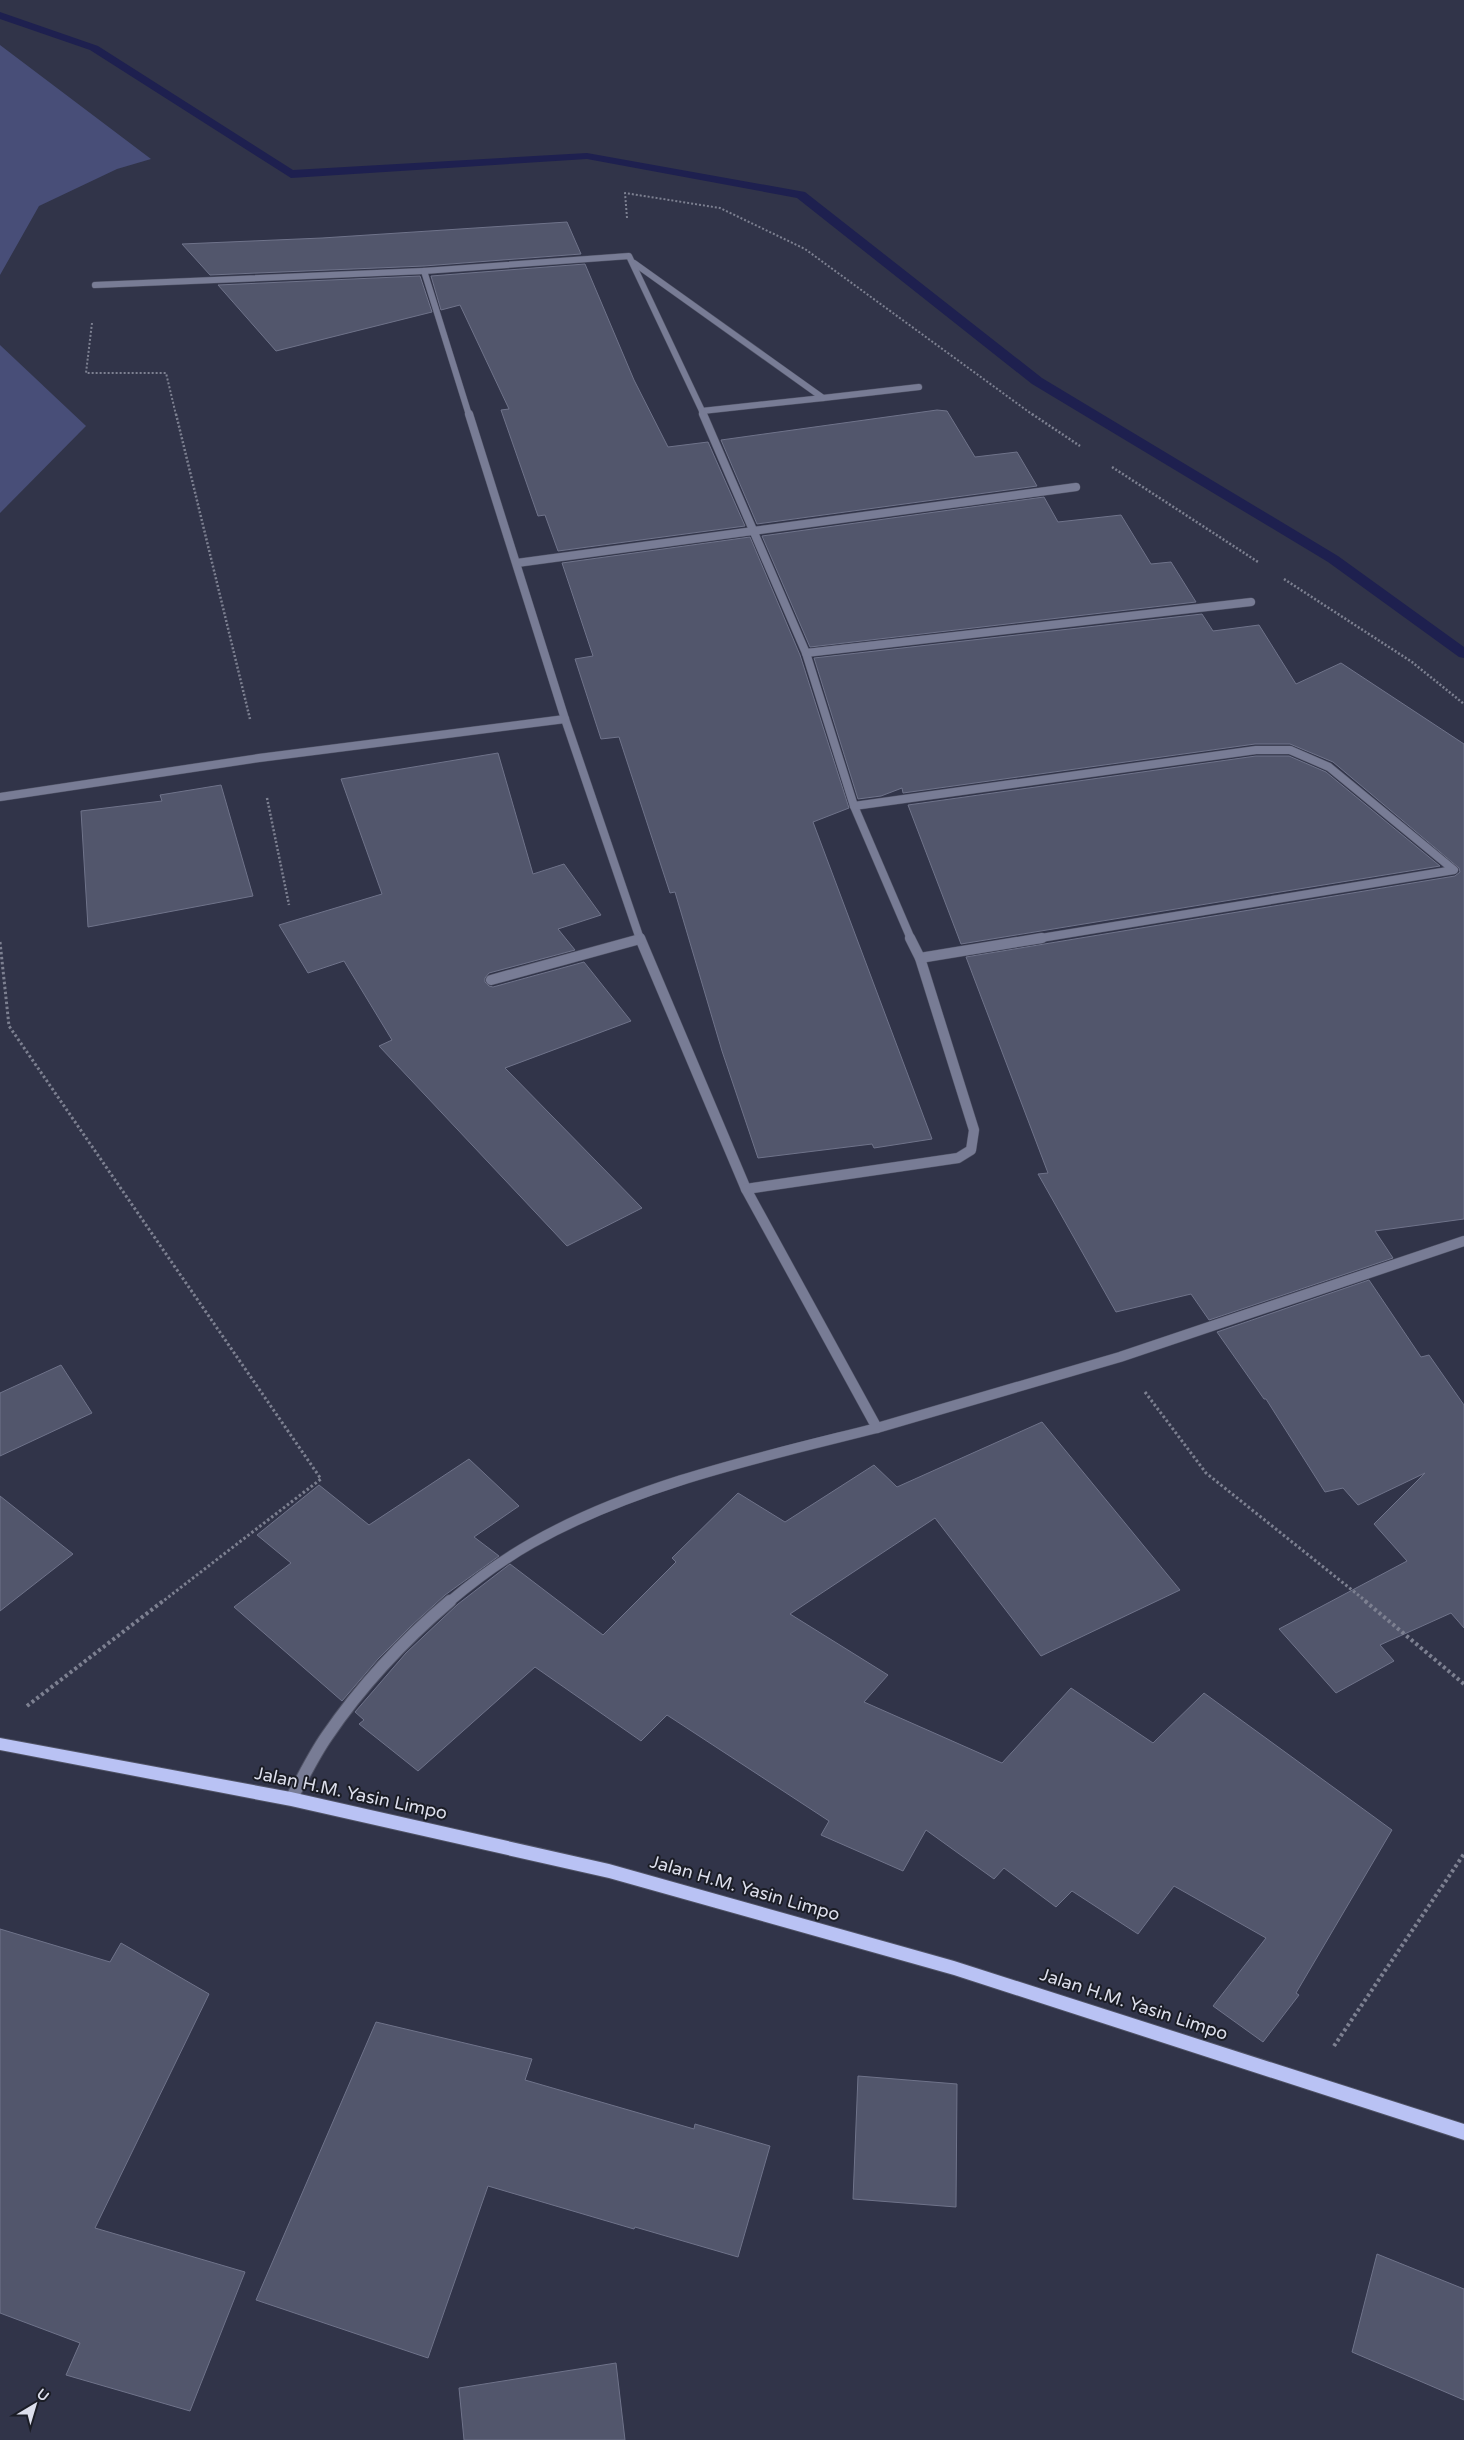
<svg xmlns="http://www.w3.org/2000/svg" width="1464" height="2440" viewBox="0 0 1464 2440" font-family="'Varela Round',sans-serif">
	<rect width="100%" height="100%" fill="#313449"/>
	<g fill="#484e78">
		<polygon points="0,45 151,159 117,169 39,206 0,275"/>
		<polygon points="0,345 86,426 0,513"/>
	</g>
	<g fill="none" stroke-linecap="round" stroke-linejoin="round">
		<polygon fill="#1e204f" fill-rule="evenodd" points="0,12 98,46 293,170 587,153 805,192 1042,378 1338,556 1464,647 1464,658 1459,657 1328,562 1032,384 797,198 587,159 291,178 90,50 0,19"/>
	</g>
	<g fill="#52566c" stroke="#6f738a">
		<polygon points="567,222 581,254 424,266 210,275 182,244 322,238"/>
		<polygon points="585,264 634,380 668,447 708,442 745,526 558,551 545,515 538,516 501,410 509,409 460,305 441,310 431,276"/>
		<polygon points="420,276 432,312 276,351 218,285"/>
		<polygon points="937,410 947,411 975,457 1017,452 1037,486 757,524 721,440"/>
		<polygon points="1044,497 1058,522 1121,515 1151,564 1171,562 1196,602 810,647 762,536"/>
		<polygon points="750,537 800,655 849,808 813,822 932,1139 874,1148 872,1144 758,1158 722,1051 675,892 670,893 619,737 601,739 575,659 593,656 562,563"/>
		<polygon points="1202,614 1213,631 1259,625 1296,684 1341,663 1464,744 1464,1219 1375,1231 1393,1258 1209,1320 1191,1294 1116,1312 1038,1174 1048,1173 966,957 1455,876 1460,872 1459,868 1333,762 1290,744 1255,744 903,793 902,788 881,796 858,799 814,658"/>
		<polygon points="498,753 533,874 564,864 601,915 558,929 575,950 489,973 485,978 485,982 489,986 493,987 584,962 631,1021 505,1068 642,1208 567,1246 379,1046 392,1040 344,961 308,973 279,925 382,894 341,779"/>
		<polygon points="1256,756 1289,756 1326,772 1440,866 961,944 908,805"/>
		<polygon points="221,785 253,896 88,927 81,811 162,801 160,795"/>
		<polygon points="1369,1280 1421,1357 1429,1355 1464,1405 1464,1628 1451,1613 1380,1645 1394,1661 1336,1693 1279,1629 1407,1561 1374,1524 1425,1473 1358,1505 1343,1488 1325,1492 1266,1399 1264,1399 1217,1332"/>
		<polygon points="61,1365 92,1413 0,1456 0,1393"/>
		<polygon points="1042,1422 1180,1590 1041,1656 935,1518 790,1614 888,1675 864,1702 1002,1763 1071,1688 1153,1743 1204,1693 1392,1830 1296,1993 1299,1995 1263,2042 1213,2006 1266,1938 1174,1886 1138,1934 1072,1891 1056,1907 1004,1868 994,1879 926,1830 903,1871 821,1835 829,1821 667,1715 641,1741 535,1667 418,1771 359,1724 364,1720 355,1712 406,1653 458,1604 510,1564 603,1635 676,1562 672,1558 738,1493 785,1522 874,1465 897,1487"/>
		<polygon points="469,1459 519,1506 474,1537 499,1556 445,1595 411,1626 378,1659 342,1701 234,1607 291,1563 257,1535 319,1485 369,1525"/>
		<polygon points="0,1496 73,1554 0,1611"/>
		<polygon points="0,1929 110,1962 121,1943 209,1994 95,2228 245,2272 190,2411 66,2375 80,2343 0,2313"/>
		<polygon points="376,2022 532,2059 525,2080 694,2129 695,2124 770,2146 738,2257 635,2227 634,2229 488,2186 428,2358 256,2300"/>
		<polygon points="858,2076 957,2084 956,2207 853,2199"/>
		<polygon points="1377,2254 1464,2289 1464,2400 1352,2352"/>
		<polygon points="616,2363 625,2440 464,2440 459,2388"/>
	</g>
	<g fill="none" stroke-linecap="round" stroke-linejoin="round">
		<defs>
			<g id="minor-far3">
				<polyline points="634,263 823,398 702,411"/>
				<polyline points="95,285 424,271"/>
				<polyline points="823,398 919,387"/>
				<polyline points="469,415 424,271 629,256 704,415"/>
			</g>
			<g id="minor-far2">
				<polyline points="469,414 565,719 640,939"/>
				<polyline points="703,414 806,653 854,806 911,939"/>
				<polyline points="517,563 1076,487"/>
				<polyline points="806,653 1251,602"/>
				<polyline points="0,797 259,758 565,719"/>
				<polyline points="854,806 1256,750 1290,750 1329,767 1454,870 1035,939"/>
			</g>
			<g id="minor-far1">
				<polyline points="640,938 746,1189 958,1158 971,1150 974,1130 920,958 910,938"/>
				<polyline points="920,958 1042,938"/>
				<polyline points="491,980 640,939"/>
				<polyline points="877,1428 1120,1357 1464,1241"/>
				<path d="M449,1602C475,1580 502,1560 532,1543C636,1484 762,1457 877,1428L746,1189"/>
			</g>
			<path id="minor" d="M291,1799C303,1778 313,1756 327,1736C361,1686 404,1640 450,1601"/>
			<polygon id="primary" points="0,1738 291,1792 609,1864 954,1961 1464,2124 1464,2140 954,1975 609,1878 291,1806 0,1750"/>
		</defs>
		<use href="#minor-far3" stroke="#505366" stroke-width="7"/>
		<use href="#minor-far2" stroke="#505366" stroke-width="9"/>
		<use href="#minor-far1" stroke="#505366" stroke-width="11"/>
		<use href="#minor" stroke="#505366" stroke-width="14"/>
		<use href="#primary" stroke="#505366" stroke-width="2"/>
		<g stroke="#7d8091" stroke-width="2" stroke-dasharray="2 2" stroke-linecap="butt">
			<polyline points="627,218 625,193 720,208 805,249 1033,415"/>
			<polyline points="92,323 86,373 166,373 176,415"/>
		</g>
		<g stroke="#7d8091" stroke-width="2.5" stroke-dasharray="2 2" stroke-linecap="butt">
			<polyline points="176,414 250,719"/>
			<polyline points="1032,414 1080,446"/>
			<polyline points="1112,467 1258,562"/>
			<polyline points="1284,579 1412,662 1464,704"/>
			<polyline points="267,798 289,905"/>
		</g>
		<g stroke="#7d8091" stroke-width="3" stroke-dasharray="2.5 2.5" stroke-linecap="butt">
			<polyline points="0,942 9,1026 321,1479 162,1602"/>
			<polyline points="1145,1392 1206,1473 1367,1602"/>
		</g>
		<g stroke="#7d8091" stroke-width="4" stroke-dasharray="3 3" stroke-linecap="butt">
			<polyline points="1365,1601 1464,1684"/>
			<polyline points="27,1706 163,1601"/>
			<polyline points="1334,2046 1464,1854"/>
		</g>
		<use href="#minor-far3" stroke="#787c95" stroke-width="6"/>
		<use href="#minor-far2" stroke="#787c95" stroke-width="8"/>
		<use href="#minor-far1" stroke="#787c95" stroke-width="10"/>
		<use href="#minor" stroke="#787c95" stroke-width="12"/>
		<use href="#primary" fill="#b9c2f4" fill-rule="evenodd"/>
	</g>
	<g text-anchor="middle" stroke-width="4" stroke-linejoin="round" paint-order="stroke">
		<g font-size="18" fill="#dddfec" stroke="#1b1d26">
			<text transform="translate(351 1793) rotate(12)" y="6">Jalan H.M. Yasin Limpo</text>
			<text transform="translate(745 1888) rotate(16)" y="6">Jalan H.M. Yasin Limpo</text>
			<text transform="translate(1134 2004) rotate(18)" y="6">Jalan H.M. Yasin Limpo</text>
		</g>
	</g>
	<g transform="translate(35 2405) rotate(38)" stroke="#1b1d26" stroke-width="4" paint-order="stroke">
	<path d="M0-4L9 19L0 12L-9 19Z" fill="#dddfec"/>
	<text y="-8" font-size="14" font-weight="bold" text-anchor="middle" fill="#dddfec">U</text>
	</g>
</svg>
